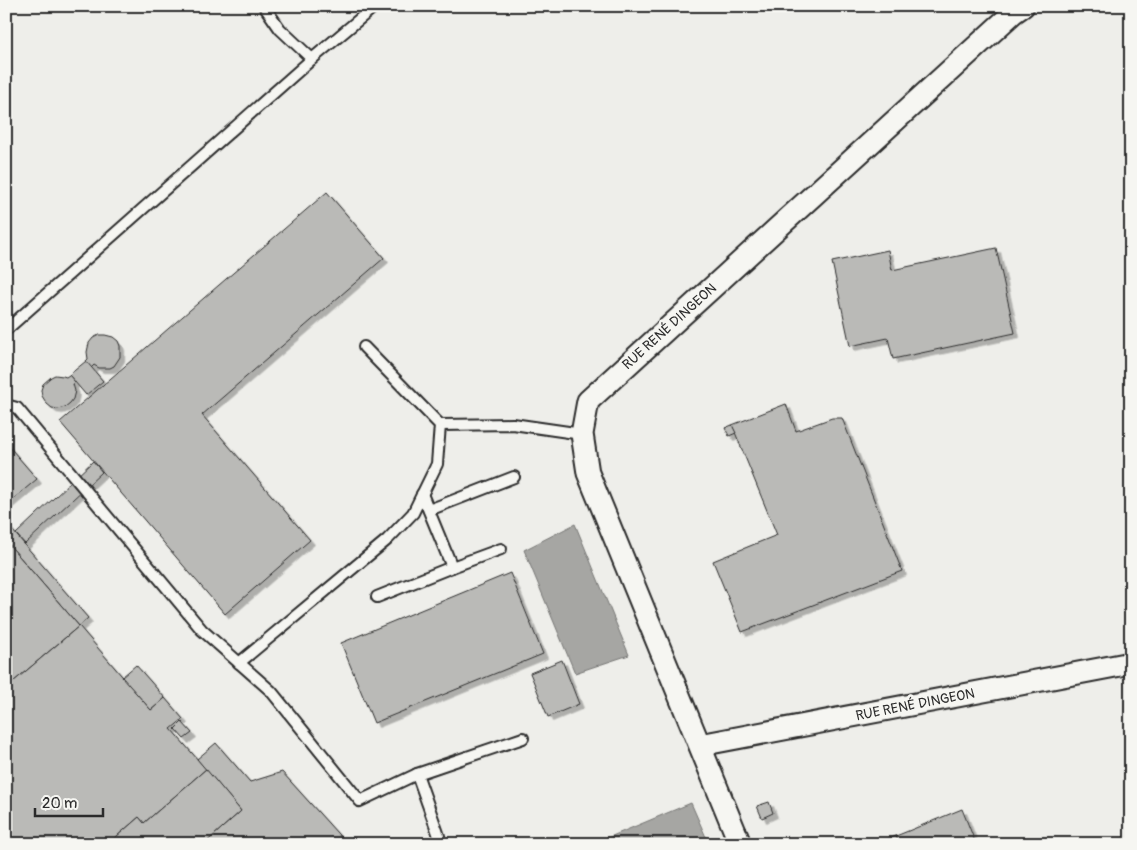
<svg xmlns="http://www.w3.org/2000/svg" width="1137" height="850" viewBox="0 0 1137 850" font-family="Pangolin,sans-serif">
	<defs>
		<filter id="shadow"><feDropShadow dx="4.5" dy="4.5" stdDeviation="0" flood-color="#0004"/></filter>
	</defs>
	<rect width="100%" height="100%" fill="#eeeeea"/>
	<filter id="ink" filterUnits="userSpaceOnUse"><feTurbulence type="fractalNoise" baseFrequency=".02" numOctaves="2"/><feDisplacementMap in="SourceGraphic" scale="10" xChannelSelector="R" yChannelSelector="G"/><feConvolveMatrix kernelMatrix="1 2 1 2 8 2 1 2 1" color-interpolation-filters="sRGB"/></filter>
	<g filter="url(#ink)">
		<g fill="#a6a6a3" stroke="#757573">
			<polygon points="575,524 629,655 575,673 524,550"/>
			<polygon points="691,803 709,844 593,844"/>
		</g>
		<g fill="#babab7" stroke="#2b2b2b" filter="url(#shadow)">
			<polygon points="327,192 384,258 202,415 310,540 225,614 60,422"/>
			<polygon points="996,248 1015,333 893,359 888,338 850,346 832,262 888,250 892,270"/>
			<polygon points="99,335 105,335 113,337 118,341 120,346 120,357 114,366 110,368 99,368 94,365 91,368 86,361 88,359 87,352 89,343 93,338"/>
			<polygon points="86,361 103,381 86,395 69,375"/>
			<polygon points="55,375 63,376 66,377 69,375 75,382 73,384 75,391 73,399 70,403 65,407 58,409 52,408 47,404 42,396 41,390 43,384 51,377"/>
			<polygon points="786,404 796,431 832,418 842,418 902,571 742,632 713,561 777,535 732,425"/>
			<polygon points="732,425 736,433 729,436 725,428"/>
			<polygon points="6,443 37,479 6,505"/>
			<polygon points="93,461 102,472 25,544 16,534"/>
			<polygon points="6,523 88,618 79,626 6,541"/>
			<polygon points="6,541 79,626 6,688"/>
			<polygon points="510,573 543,654 374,723 341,643"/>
			<polygon points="79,626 151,710 165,698 183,719 171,729 206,769 144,823 139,817 108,844 6,844 6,688"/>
			<polygon points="562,660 579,704 548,717 530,673"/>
			<polygon points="136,665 165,698 151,710 122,677"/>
			<polygon points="182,722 192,733 184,739 175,729"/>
			<polygon points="216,743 250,782 282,772 347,844 204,844 241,811 197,759"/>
			<polygon points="206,769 241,811 204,844 108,844 139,817 144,823"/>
			<polygon points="769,802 773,813 762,818 757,806"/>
			<polygon points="962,809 976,844 892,844 898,841 896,836"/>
			<polygon points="896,836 898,841 892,844 877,844"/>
		</g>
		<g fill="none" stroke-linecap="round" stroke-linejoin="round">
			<defs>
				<g id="service">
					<polyline points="264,6 280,29 312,59"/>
					<polyline points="6,330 312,59 375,6"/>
					<polyline points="6,405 17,408 202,630 271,691 360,801 417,774 439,836 440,844"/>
					<polyline points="440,425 513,424 582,434"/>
					<polyline points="429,510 514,477"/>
					<polyline points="452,567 501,549"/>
					<polyline points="377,597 452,567 422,494"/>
					<polyline points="239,663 387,540 413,513 437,464 440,425 364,347"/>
					<polyline points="417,774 523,738"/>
				</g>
				<g id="minor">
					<polyline points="700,745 1131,663"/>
					<polyline points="740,844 588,473 582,434 588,401 1013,13 1023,6"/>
				</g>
			</defs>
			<use href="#service" stroke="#2b2b2b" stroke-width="14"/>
			<use href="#minor" stroke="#2b2b2b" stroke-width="25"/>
			<use href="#service" stroke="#f6f6f2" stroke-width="10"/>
			<use href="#minor" stroke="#f6f6f2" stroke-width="21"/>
		</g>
	</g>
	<g text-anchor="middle" stroke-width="5" stroke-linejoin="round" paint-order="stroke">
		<g font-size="14" fill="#2b2b2b" stroke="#f6f6f2">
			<text transform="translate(669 326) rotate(-42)" y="5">RUE RENÉ DINGEON</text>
			<text transform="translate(915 704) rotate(-11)" y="5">RUE RENÉ DINGEON</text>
		</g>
	</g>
	<rect width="1137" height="850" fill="none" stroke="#f6f6f2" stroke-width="25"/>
	<rect x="12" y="12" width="1112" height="825" fill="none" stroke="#2b2b2b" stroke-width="2" filter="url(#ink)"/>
	<path d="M35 808v8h68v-8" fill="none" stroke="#2b2b2b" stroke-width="2.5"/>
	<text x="42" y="808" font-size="15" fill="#2b2b2b" stroke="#f6f6f2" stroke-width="4" paint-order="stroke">20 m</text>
</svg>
